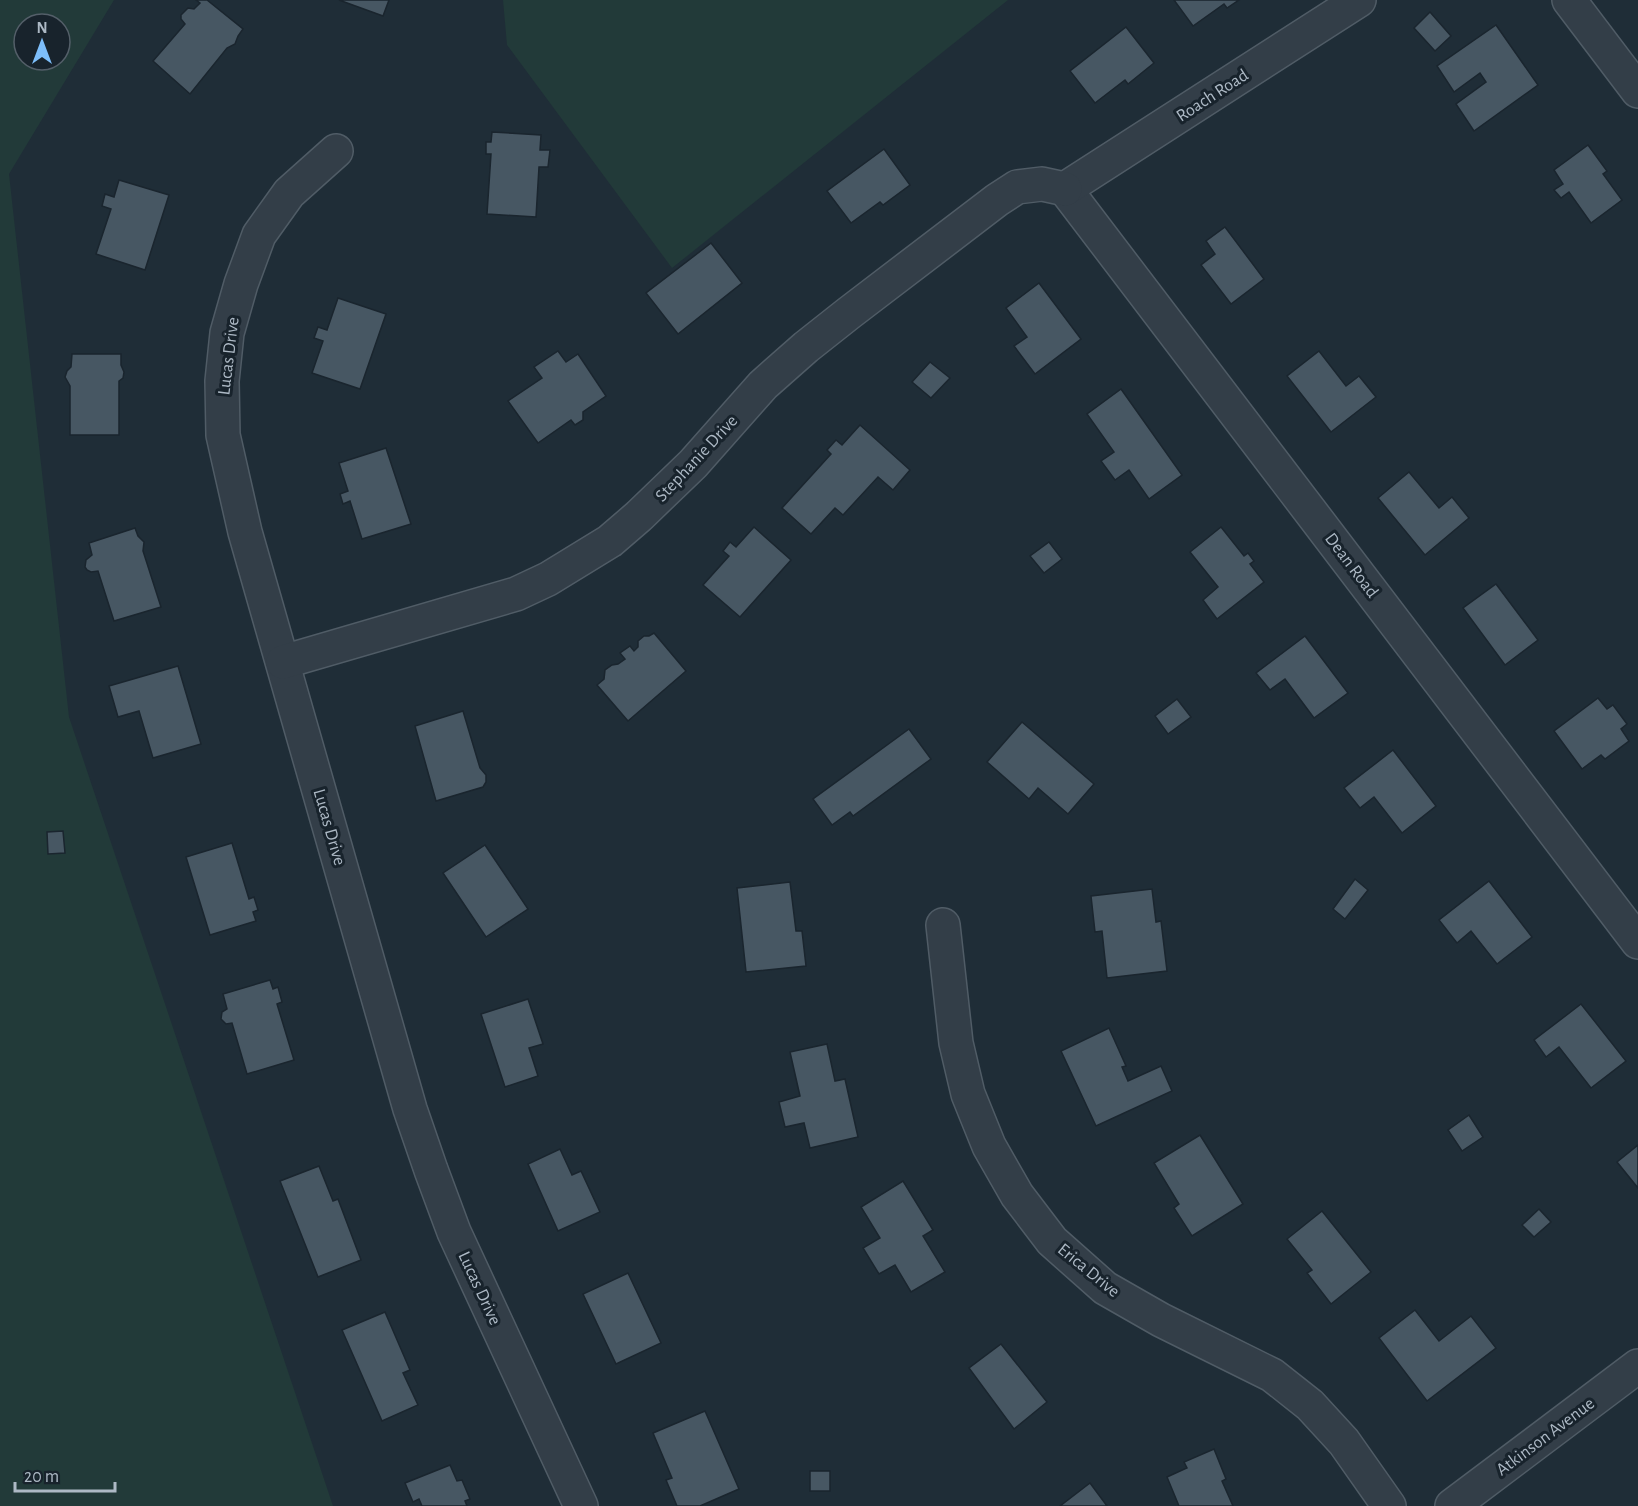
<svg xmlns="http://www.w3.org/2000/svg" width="1638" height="1506" viewBox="0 0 1638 1506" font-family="'Alegreya Sans',sans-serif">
	<rect width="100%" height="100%" fill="#1f2d37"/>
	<g fill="#223a39" fill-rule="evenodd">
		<path d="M0,0H114L9,174L69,717L333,1506H0ZM24,24H60V60H24Z"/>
		<polygon points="503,0 1008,0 672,268 507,45"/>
	</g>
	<g fill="#475763" stroke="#1a252e" stroke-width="1.5">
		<polygon points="196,0 207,0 243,29 238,36 235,44 227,48 190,94 153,61 185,24 181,19 181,15 188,8 194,9 200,3"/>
		<polygon points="339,0 389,0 383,16"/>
		<polygon points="1174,0 1239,0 1227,8 1224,4 1193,26"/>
		<polygon points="1430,12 1451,36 1435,51 1414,28"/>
		<polygon points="1496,25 1538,85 1474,131 1456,104 1486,82 1480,73 1454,92 1437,66"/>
		<polygon points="1126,27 1154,63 1128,84 1125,80 1095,103 1070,71"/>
		<polygon points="492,132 541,135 540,150 550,150 548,167 539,167 536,217 487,214 491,154 486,154 486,142 491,142"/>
		<polygon points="1588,145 1607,171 1603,174 1622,200 1591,223 1569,192 1561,198 1554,190 1563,184 1554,170"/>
		<polygon points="884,149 910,185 883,205 880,202 851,223 827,191"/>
		<polygon points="119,180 169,195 145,270 96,254 111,209 102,206 105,194 114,197"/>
		<polygon points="1225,227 1264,279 1231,304 1201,265 1215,254 1206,241"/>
		<polygon points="711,243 742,283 678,334 646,293"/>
		<polygon points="1039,283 1081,339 1035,374 1014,346 1027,337 1006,308"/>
		<polygon points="338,298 386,314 360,389 312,373 323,341 314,338 318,327 327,330"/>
		<polygon points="558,351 566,362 578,354 606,396 583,412 583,420 575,425 571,420 538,443 508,401 542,378 534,367"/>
		<polygon points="1319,351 1346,386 1359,376 1376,397 1331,432 1287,376"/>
		<polygon points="72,354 121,354 121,365 124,372 123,378 119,381 119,435 70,435 70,386 65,377 67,371 71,367"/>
		<polygon points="930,362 950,378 931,398 912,382"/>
		<polygon points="1121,389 1182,475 1149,499 1129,470 1115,480 1101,461 1114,452 1087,414"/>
		<polygon points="860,425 910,470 893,490 878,477 843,515 835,508 811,534 782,508 831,454 827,450 836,440 842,445"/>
		<polygon points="386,448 411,524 362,539 350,501 343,504 340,494 348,491 339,463"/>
		<polygon points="1409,472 1439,508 1452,497 1469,518 1425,555 1378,498"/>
		<polygon points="754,527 791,560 740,617 703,585 729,556 723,551 730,542 736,547"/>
		<polygon points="1221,527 1244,556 1248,553 1254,561 1250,564 1264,582 1217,619 1203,600 1218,587 1190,552"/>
		<polygon points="135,528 138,536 144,542 143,551 161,607 114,621 98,571 91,572 87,570 85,567 86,560 92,555 89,543"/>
		<polygon points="1049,542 1062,559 1044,573 1030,556"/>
		<polygon points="1496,584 1538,640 1505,665 1463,608"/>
		<polygon points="654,633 686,671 628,721 597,685 604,679 605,670 612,665 618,664 625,659 620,653 630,646 634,651 638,647 638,641 644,636 649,636"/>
		<polygon points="1305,636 1348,693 1314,718 1285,679 1270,690 1256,673"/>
		<polygon points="178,666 201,744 153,758 139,711 118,717 109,686"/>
		<polygon points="1598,698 1607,709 1613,705 1627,724 1621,729 1629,741 1605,759 1601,755 1582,769 1554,731"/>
		<polygon points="1177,699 1191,717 1168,734 1155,716"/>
		<polygon points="463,711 480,768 486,775 486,782 483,787 436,801 415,726"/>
		<polygon points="1022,722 1094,784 1068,814 1038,788 1029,799 987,762"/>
		<polygon points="909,729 931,759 853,816 850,812 832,825 813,799"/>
		<polygon points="1393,750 1436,806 1402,833 1374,797 1360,808 1344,788"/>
		<polygon points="63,831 65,853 48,854 47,832"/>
		<polygon points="232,843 249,899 254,897 258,910 253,912 256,921 210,935 186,857"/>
		<polygon points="485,845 528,909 486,937 443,873"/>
		<polygon points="1355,879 1368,890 1345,919 1333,909"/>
		<polygon points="1489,881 1532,937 1497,964 1471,931 1457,943 1439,920"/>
		<polygon points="790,882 796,931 802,931 806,966 746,972 737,888"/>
		<polygon points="1152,889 1156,922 1161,921 1167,971 1107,978 1102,931 1095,932 1091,896"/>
		<polygon points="270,980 273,989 278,987 282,1002 277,1004 294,1060 247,1074 232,1023 226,1024 221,1019 222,1012 227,1009 223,994"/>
		<polygon points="528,999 543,1044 529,1048 538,1076 505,1087 481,1014"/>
		<polygon points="1581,1004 1626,1061 1591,1088 1559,1047 1546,1057 1534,1040"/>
		<polygon points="1109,1028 1126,1066 1122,1067 1128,1081 1161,1066 1172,1091 1096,1126 1061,1051"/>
		<polygon points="827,1044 835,1081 845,1079 858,1137 810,1148 804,1123 785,1127 779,1102 800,1096 790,1052"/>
		<polygon points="1469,1115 1483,1137 1462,1151 1448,1130"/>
		<polygon points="1200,1135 1243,1204 1192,1236 1174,1208 1179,1204 1154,1163"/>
		<polygon points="1638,1145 1638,1188 1617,1162"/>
		<polygon points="560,1149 572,1175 581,1171 600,1212 558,1231 528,1164"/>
		<polygon points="319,1166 333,1201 338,1199 361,1260 318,1277 280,1181"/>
		<polygon points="903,1181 933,1230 923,1236 945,1272 911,1292 895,1265 879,1274 863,1248 880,1238 861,1207"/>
		<polygon points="1539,1209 1551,1222 1534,1237 1522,1225"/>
		<polygon points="1322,1211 1371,1272 1331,1304 1307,1273 1312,1270 1287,1239"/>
		<polygon points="628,1273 661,1343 616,1364 583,1294"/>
		<polygon points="1415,1310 1439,1341 1471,1316 1496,1348 1427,1401 1379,1338"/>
		<polygon points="385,1312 410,1370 403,1373 418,1405 382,1421 342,1330"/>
		<polygon points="1001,1344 1047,1402 1014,1429 969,1368"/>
		<polygon points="705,1411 739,1489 700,1506 677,1506 666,1480 672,1478 653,1433"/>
		<polygon points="1214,1449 1226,1479 1222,1481 1233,1506 1179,1506 1167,1477 1187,1468 1184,1462"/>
		<polygon points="450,1465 457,1481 462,1480 470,1499 465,1501 467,1506 422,1506 419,1499 413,1502 405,1483"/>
		<rect x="810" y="1471" width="20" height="20"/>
		<polygon points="1090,1483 1107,1506 1060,1506"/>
	</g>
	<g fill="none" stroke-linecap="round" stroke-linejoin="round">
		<defs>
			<g id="minor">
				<polyline points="1569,0 1638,91"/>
				<polyline points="336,151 289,193 259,235 241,284 227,333 222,381 223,435 245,532 410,1109 431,1170 454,1232 581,1506"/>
				<polyline points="1065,189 1638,942"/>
				<polyline points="1065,189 1359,0"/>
				<polyline points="283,662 516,594 548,579 610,541 639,516 693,464 763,385 806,347 849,313 997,200 1017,187 1042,184 1065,189"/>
				<polyline points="943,925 956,1043 968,1094 989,1146 1017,1195 1052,1241 1105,1288 1161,1320 1272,1375 1310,1405 1344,1442 1389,1506"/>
				<polyline points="1452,1506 1638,1366"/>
			</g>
		</defs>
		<use href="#minor" stroke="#505c66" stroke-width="36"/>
		<use href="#minor" stroke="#333e48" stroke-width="33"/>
	</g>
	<g text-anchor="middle" stroke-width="6" stroke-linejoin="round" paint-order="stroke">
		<g font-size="18" fill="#adb9c5" stroke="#18232c">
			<text transform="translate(1212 95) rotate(-33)" y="6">Roach Road</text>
			<text transform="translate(228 356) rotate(-83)" y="6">Lucas Drive</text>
			<text transform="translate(696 458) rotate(-47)" y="6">Stephanie Drive</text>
			<text transform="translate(1352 565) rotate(53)" y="6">Dean Road</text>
			<text transform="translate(330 827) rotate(74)" y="6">Lucas Drive</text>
			<text transform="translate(1089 1270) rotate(39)" y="6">Erica Drive</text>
			<text transform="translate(480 1288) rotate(65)" y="6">Lucas Drive</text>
			<text transform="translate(1545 1436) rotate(-37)" y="6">Atkinson Avenue</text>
		</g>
	</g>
	<g transform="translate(42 42)"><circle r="28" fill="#18232c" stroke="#545f69" stroke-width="1.5"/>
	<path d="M0-4.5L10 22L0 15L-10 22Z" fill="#7dbefa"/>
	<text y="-9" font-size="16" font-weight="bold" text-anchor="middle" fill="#adb9c5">N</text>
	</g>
	<path d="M15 1482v9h100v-9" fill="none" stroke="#adb9c5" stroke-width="3"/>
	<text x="24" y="1482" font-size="18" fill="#adb9c5" stroke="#18232c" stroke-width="4.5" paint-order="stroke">20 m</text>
</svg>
